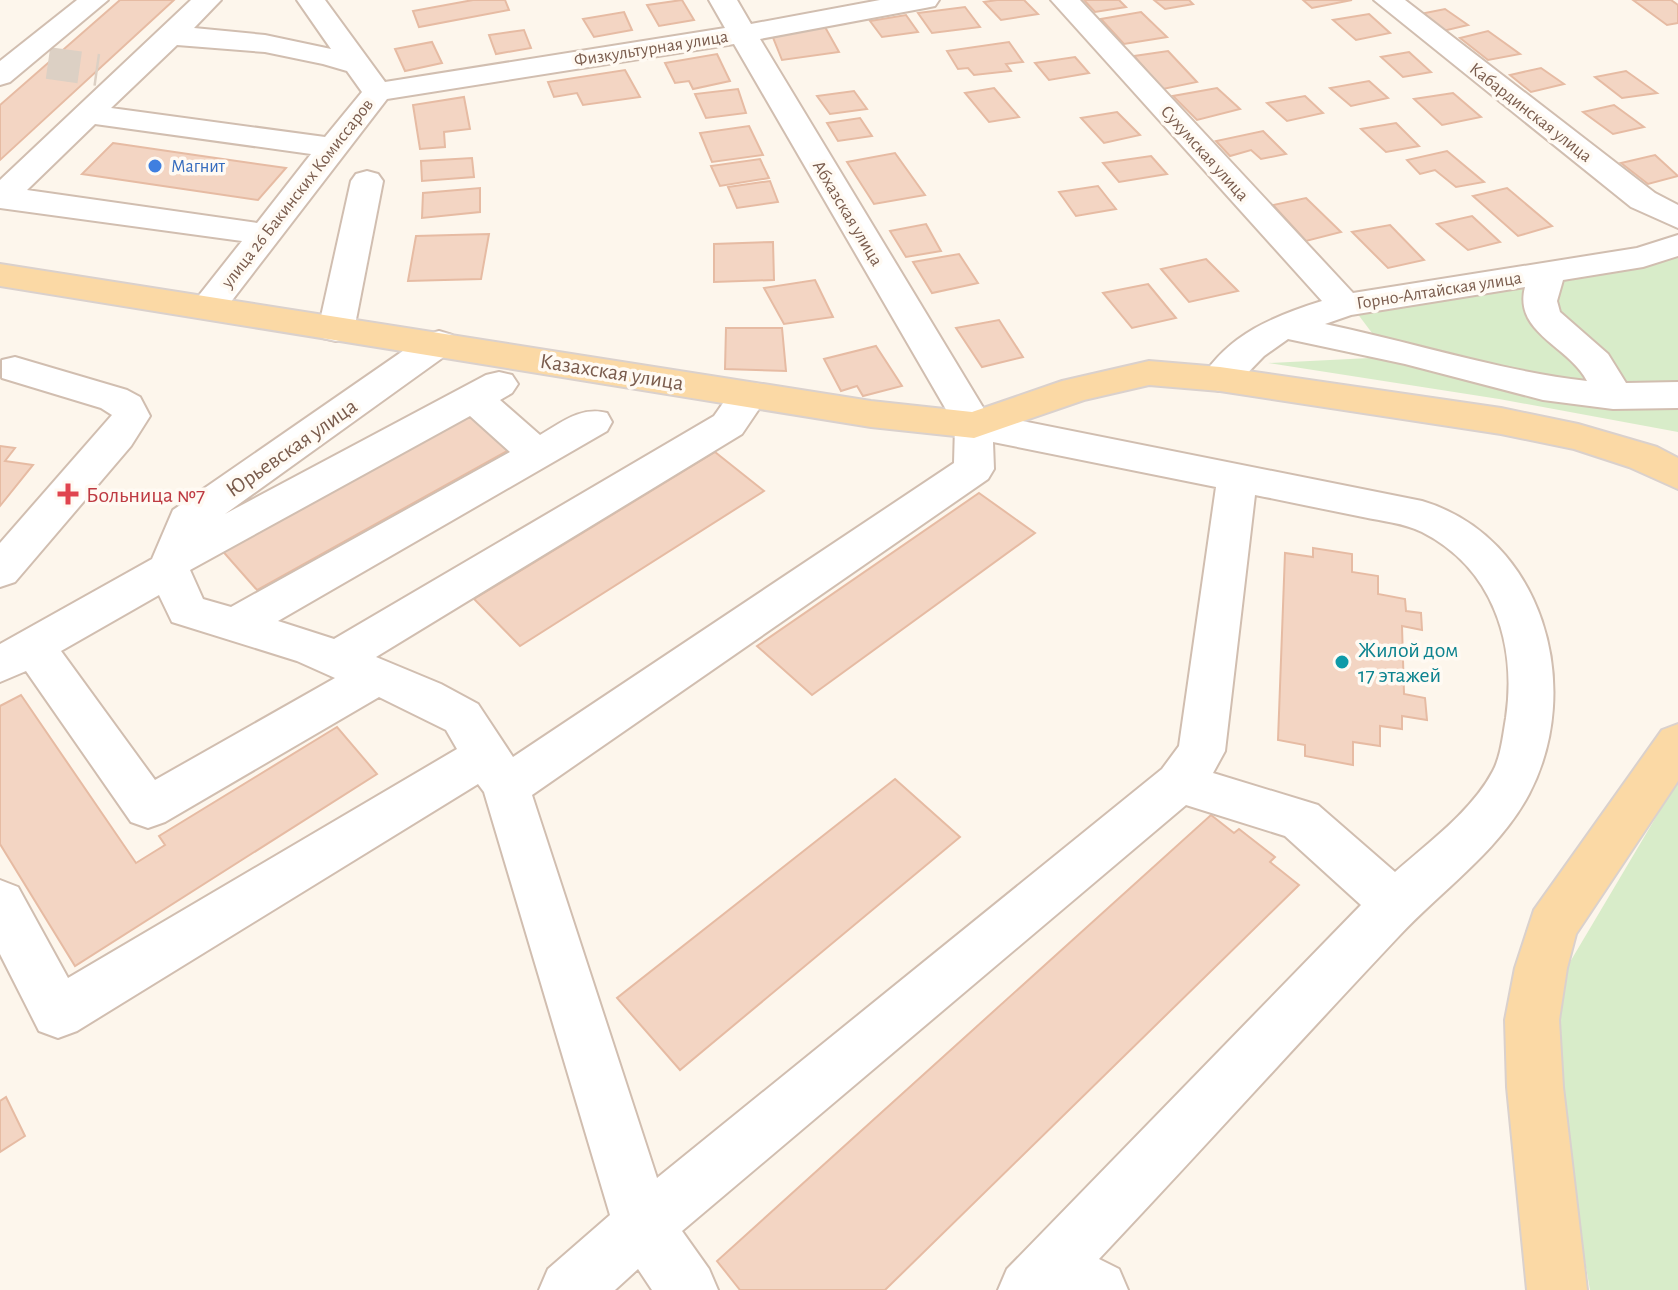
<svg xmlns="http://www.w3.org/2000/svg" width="1678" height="1290" viewBox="0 0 1678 1290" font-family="'Alegreya Sans',sans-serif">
	<rect width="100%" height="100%" fill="#fdf6ec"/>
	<g fill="#d8ecc9">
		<polygon points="1678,257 1678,432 1499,399 1268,363 1390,357 1357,313"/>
		<polygon points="1678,780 1678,1290 1590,1290 1553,1079 1552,1012 1570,962"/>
	</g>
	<g fill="#f3d5c3" stroke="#e6bba3" stroke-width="2">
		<polygon points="120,0 174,0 0,160 0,105"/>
		<polygon points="473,0 505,0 509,10 419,27 413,11"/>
		<polygon points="682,0 694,20 659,26 647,5"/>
		<polygon points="997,0 1024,0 1038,14 1001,20 984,2"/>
		<polygon points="1084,0 1119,0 1126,7 1095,12"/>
		<polygon points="1154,0 1189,0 1193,4 1165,9"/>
		<polygon points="1303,0 1352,0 1312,8"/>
		<polygon points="1633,0 1671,0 1678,5 1678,23 1667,25"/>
		<polygon points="965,7 980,27 932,33 918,13"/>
		<polygon points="1445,9 1468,25 1443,31 1420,14"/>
		<polygon points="624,12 632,30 594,37 583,19"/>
		<polygon points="1141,12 1167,37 1124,44 1101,19"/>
		<polygon points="1369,14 1390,33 1356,40 1333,20"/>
		<polygon points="906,15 918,32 882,37 870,21"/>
		<polygon points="825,27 839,52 782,60 772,35"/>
		<polygon points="524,30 531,48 496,54 489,35"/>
		<polygon points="1488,31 1520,54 1488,60 1460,38"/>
		<polygon points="432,42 442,63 405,71 395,49"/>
		<polygon points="1009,42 1023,62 1006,64 1011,71 974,75 968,68 958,69 947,51"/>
		<polygon points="1168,51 1197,82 1163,89 1134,56"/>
		<polygon points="1409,52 1431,72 1403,77 1381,57"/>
		<polygon points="717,54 730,81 693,89 689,81 675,83 665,63"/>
		<polygon points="1075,57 1089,73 1049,80 1035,63"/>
		<polygon points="1541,68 1564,84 1531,92 1510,75"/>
		<polygon points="625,70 640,97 583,105 577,93 554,97 548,82"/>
		<polygon points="1626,71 1657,93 1622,98 1595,77"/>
		<polygon points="1369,81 1388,98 1351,106 1330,88"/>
		<polygon points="994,88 1019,117 989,122 965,93"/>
		<polygon points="1217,88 1240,109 1197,120 1173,96"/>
		<polygon points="738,89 746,113 706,118 695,94"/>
		<polygon points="854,91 867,109 830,114 817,96"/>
		<polygon points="1453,93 1481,117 1442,125 1414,99"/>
		<polygon points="1305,96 1323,113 1287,121 1267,103"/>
		<polygon points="464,97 470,129 444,132 445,147 420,149 413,105"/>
		<polygon points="1614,105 1644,127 1613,134 1583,112"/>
		<polygon points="1117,112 1140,135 1104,143 1081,118"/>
		<polygon points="860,118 872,136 838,141 827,123"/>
		<polygon points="1396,123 1419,146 1386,152 1361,129"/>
		<polygon points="749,126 763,155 712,162 700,133"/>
		<polygon points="1263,131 1286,154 1261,159 1251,150 1230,156 1216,141"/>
		<polygon points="113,143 195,155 286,168 258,200 82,174"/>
		<polygon points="1447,151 1484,182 1456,187 1435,170 1420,174 1407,160"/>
		<polygon points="895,153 925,195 874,204 847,162"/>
		<polygon points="1655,155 1678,176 1648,184 1621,163"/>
		<polygon points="1151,156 1167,174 1119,182 1103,163"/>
		<polygon points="472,158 474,177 422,181 421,161"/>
		<polygon points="760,159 769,178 720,186 711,166"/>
		<polygon points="770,181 778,202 737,208 728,187"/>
		<polygon points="1098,186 1116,209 1076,216 1059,192"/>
		<polygon points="480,188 480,212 422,218 423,193"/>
		<polygon points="1507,188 1552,226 1518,236 1473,196"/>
		<polygon points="1306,198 1341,232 1306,241 1273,205"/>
		<polygon points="1472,216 1500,242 1468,250 1437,224"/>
		<polygon points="926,224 941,251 906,257 890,231"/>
		<polygon points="1390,225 1424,260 1388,268 1352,232"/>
		<polygon points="489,234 481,279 408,281 416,236"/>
		<polygon points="773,242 774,280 714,282 714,244"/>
		<polygon points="959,254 978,283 932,293 913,262"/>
		<polygon points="1206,259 1238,291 1189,302 1161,269"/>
		<polygon points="815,280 833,317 784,324 764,288"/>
		<polygon points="1148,284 1176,318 1132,328 1103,293"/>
		<polygon points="999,320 1023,357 982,367 956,328"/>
		<polygon points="726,328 782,328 786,371 725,369"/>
		<polygon points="876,346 902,386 863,396 857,386 841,391 824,359"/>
		<polygon points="475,409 516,446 257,590 219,547"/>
		<polygon points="0,446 15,448 5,461 33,465 0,506"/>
		<polygon points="715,452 764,491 520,646 474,599"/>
		<polygon points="979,493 1035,533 812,695 757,646"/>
		<polygon points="1313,548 1352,554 1352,572 1378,576 1378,594 1405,599 1406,611 1421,613 1422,630 1402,626 1404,694 1425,698 1427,720 1402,716 1402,729 1380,726 1380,746 1353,742 1353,765 1305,756 1305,745 1278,740 1285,553 1313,557"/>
		<polygon points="21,695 136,863 165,845 159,836 337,727 377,774 75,966 0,844 0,706"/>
		<polygon points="895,779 960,837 680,1070 617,998"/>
		<polygon points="1211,815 1234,833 1239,829 1275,857 1270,862 1299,885 885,1290 740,1290 717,1261"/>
		<polygon points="6,1097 25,1136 0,1152 0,1101"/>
	</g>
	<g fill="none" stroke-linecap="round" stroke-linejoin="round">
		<polyline stroke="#dcd0c4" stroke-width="32" stroke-dasharray="32 16" stroke-linecap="butt" points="48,63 98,70"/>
		<defs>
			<g id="minor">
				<polygon points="77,0 108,0 10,82 0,85 0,61"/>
				<path d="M191,0H221L194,28L265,35L331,49L297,0H325L385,82L725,28L709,0H737L751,24L880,0H939L935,6L925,8L760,39L987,414L1422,501C1543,537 1585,687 1529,794C1499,851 1442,890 1399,936C1298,1043 1200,1152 1099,1259L1119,1269L1128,1290H998L1007,1269L1361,905L1285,836L1186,805L682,1231L709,1269L718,1290H652L638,1269L615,1290H539L548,1269L610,1215L484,792L478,784L77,1031L58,1038L39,1031L0,954V880L18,887L68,978L457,749L446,730L379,697L165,822L148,828L131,822L26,671L0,682V644L152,559L173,510L426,335L439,331L452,335L457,343L452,351L225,514L486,375L499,372L512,375L518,384L512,393L500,400L540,435C561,423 581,406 607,413L612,422L607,431L278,621L334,639L714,416C730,395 734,377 763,385L769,394L742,434L376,657L441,684L478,704L513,757L954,463L955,425L734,44L387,99L220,316L207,319L194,316L189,308L242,241L0,208V180ZM177,45L265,52L323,64L347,71L362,92L325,137L111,108ZM95,124L311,154L257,223L27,190ZM470,416L510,452L231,607L203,599L190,570ZM993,442L1216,487L1179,746L1162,769L657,1178L532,795L988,479L994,469ZM1255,495C1291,502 1327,510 1363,517C1382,521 1404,523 1422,532C1493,568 1517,643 1506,718C1503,735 1501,756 1493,771C1472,811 1428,843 1395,872L1318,805L1213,773L1225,751ZM159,595L172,622L297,661L335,678L155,780L61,651Z"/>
				<path d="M1051,0H1080L1353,293L1637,248L1678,235V256L1643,267L1563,280L1557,301L1560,312L1608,354L1626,383L1678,382V408L1613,409L1543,400L1405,364L1288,339L1264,356L1233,388L1220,391L1207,388L1201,379C1229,334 1274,316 1322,301ZM1525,287C1513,333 1569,346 1587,381C1499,371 1412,342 1325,324L1351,315Z"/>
				<polygon points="1374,0 1405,0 1655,193 1678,205 1678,228 1631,207"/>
				<polygon points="367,171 378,174 383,181 354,330 349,338 336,341 323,338 318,330 351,181 356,174"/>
				<polygon points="15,357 127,390 140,397 150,416 131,446 15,582 0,587 0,543 112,415 101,408 2,378 2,360"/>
			</g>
			<g id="major">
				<polygon points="0,264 871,401 972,412 1062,381 1149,361 1220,367 1501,408 1578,424 1657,447 1678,458 1678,489 1629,467 1574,449 1501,434 1220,391 1149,385 1084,400 974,438 871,427 0,286"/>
				<polygon points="1678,724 1678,781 1576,934 1567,968 1559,1020 1563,1087 1587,1290 1527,1290 1507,1087 1505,1020 1515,968 1534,910 1662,730"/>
			</g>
		</defs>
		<use href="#minor" stroke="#d1beb0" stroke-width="4"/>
		<use href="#major" stroke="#dad1cd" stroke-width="4"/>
		<use href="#minor" fill="#fff" fill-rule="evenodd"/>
		<use href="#major" fill="#fbd9a5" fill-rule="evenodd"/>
	</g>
	<circle fill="#3f7fe0" stroke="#fffaf3" stroke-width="3" cx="155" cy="166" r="8"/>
	<path fill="#e0444e" stroke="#fffaf3" stroke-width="3" d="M64 482h8v8h8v8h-8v8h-8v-8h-8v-8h8z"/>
	<circle fill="#0f9aa8" stroke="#fffaf3" stroke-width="3" cx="1342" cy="662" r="8"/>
	<g text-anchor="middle" stroke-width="7" stroke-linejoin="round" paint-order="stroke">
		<g font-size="18" fill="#7a5c4d" stroke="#fffaf3">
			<text transform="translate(651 48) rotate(-9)" y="6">Физкультурная улица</text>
			<text transform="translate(1531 112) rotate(38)" y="6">Кабардинская улица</text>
			<text transform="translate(1205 153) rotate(48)" y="6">Сухумская улица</text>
			<text transform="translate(297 193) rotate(-52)" y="6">улица 26 Бакинских Комиссаров</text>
			<text transform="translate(848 213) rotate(59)" y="6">Абхазская улица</text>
			<text transform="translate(1439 290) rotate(-9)" y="6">Горно-Алтайская улица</text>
		</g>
		<g font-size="18" fill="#366cbe" stroke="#fffaf3" text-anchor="start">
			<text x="171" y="172">Магнит</text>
		</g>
		<g font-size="22" fill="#7a5c4d" stroke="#fffaf3">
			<text transform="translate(612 371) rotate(9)" y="8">Казахская улица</text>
			<text transform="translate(291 447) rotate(-35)" y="8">Юрьевская улица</text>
		</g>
		<g font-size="22" fill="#be3a42" stroke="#fffaf3" text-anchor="start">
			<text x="86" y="502">Больница №7</text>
		</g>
		<g font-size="22" fill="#0d838f" stroke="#fffaf3" text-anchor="start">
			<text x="1358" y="657">Жилой дом<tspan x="1358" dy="25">17 этажей</tspan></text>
		</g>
	</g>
</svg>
